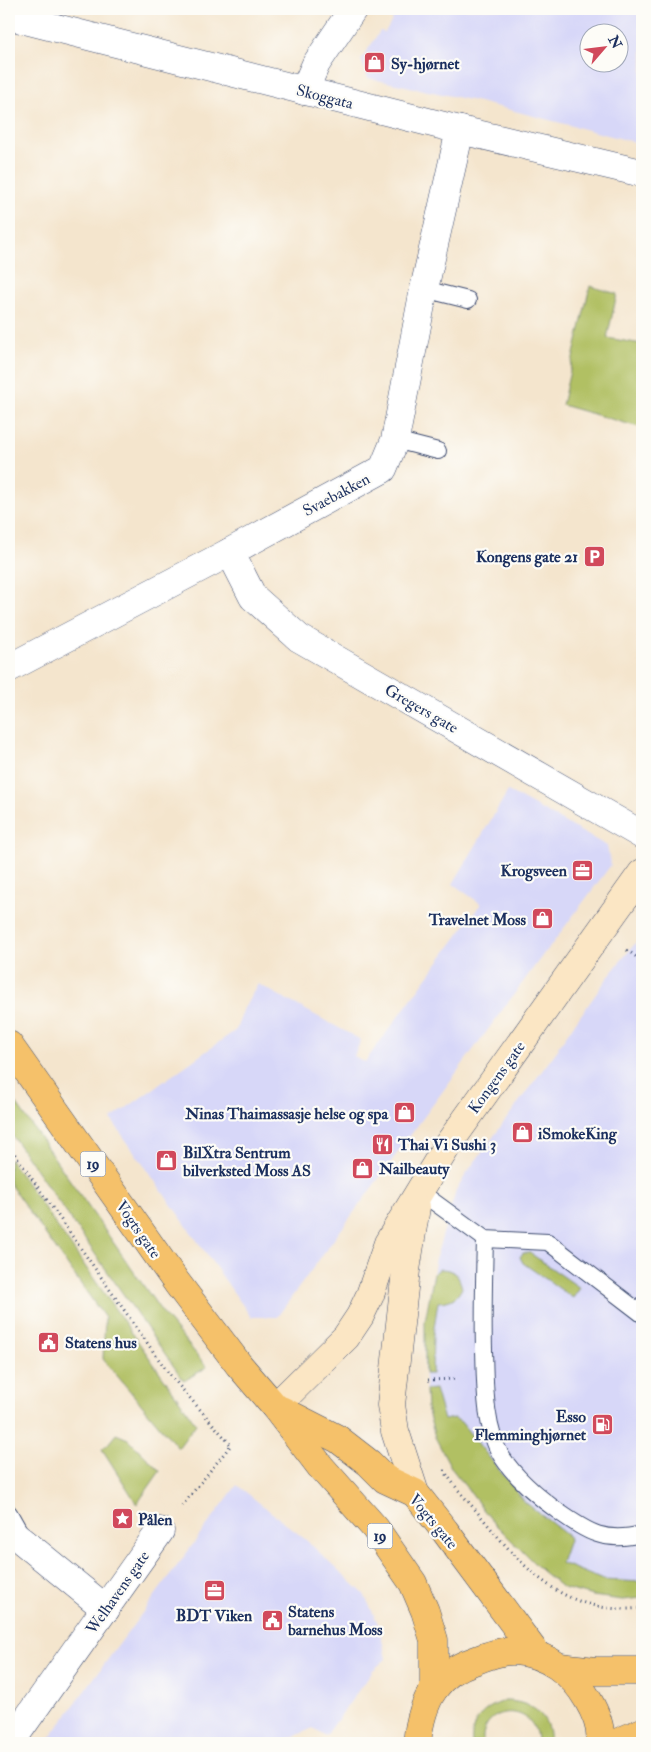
<svg xmlns="http://www.w3.org/2000/svg" width="651" height="1752" viewBox="0 0 651 1752" font-family="'IM FELL Double Pica',serif">
	<rect width="100%" height="100%" fill="#fdfcf7"/>
	<filter id="ink" filterUnits="userSpaceOnUse"><feTurbulence type="fractalNoise" baseFrequency=".02" numOctaves="2"/><feDisplacementMap in="SourceGraphic" scale="10" xChannelSelector="R" yChannelSelector="G"/><feConvolveMatrix kernelMatrix="1 2 1 2 8 2 1 2 1" color-interpolation-filters="sRGB"/></filter>
	<filter id="wash" filterUnits="userSpaceOnUse"><feTurbulence type="fractalNoise" baseFrequency=".0096" numOctaves="4" result="noise"/><feDisplacementMap in="SourceGraphic" scale="20" xChannelSelector="R" yChannelSelector="G"/><feGaussianBlur stdDeviation="1.12" result="paint"/><feColorMatrix in="noise" values="0 0 0 0 0 0 0 0 0 0 0 0 0 0 0 0 0 1.4 0 .05"/><feComposite in="paint" operator="in"/></filter>
	<g filter="url(#wash)">
		<rect width="100%" height="100%" fill="#f4e5cd"/>
		<g fill="#d7d7f8" fill-rule="evenodd">
			<path d="M393,9H642V144L479,102L368,78L361,60L380,31L385,32L393,19L389,16ZM588,32H618V62H588Z"/>
			<polygon points="508,791 607,846 611,865 546,952 545,952 277,1317 251,1317 111,1119 236,1030 244,1008 258,984 361,1040 354,1056 365,1062 481,904 453,884"/>
			<polygon points="642,935 642,1598 622,1600 593,1596 563,1588 541,1570 493,1522 452,1469 435,1437 427,1408 424,1366 425,1321 436,1257 456,1191 468,1171 559,1048 558,1047 611,973"/>
			<polygon points="237,1485 306,1540 364,1594 380,1628 386,1659 373,1670 326,1736 313,1728 280,1743 46,1743"/>
		</g>
		<g fill="#b1c063" stroke="#667860">
			<polygon points="590,286 617,294 607,338 642,344 642,428 562,405"/>
			<polygon points="9,1093 164,1315 207,1367 184,1381 9,1131"/>
			<polygon points="9,1158 196,1424 178,1448 103,1359 105,1318 9,1183"/>
			<polygon points="523,1253 530,1253 580,1288 573,1298 523,1263 520,1257"/>
			<path d="M440,1269C454,1269 459,1275 462,1288C456,1300 450,1301 438,1302L433,1334L432,1374H425V1321L434,1273Z"/>
			<polygon points="435,1389 444,1420 454,1418 461,1422 525,1502 568,1536 569,1540 561,1563 603,1580 642,1582 642,1598 622,1600 593,1596 563,1588 541,1570 493,1522 452,1469 435,1437 427,1408 426,1390"/>
			<polygon points="116,1434 128,1439 160,1471 137,1504 102,1449 108,1444"/>
			<path d="M505,1701C530,1701 552,1715 549,1743H537C538,1701 479,1704 483,1743H472C470,1721 484,1707 505,1701Z"/>
		</g>
	</g>
	<g filter="url(#ink)">
		<g fill="none" stroke-linecap="round" stroke-linejoin="round">
			<defs>
				<g id="lane">
					<polyline points="424,289 468,300"/>
					<polyline points="395,440 438,451"/>
					<polyline points="419,1191 485,1239 548,1242 642,1314"/>
					<path d="M485,1239C484,1276 483,1313 484,1349C485,1382 484,1428 502,1457C516,1478 538,1497 559,1512C589,1533 605,1543 642,1534"/>
					<polyline points="9,1513 22,1536"/>
				</g>
				<g id="street">
					<polyline points="9,16 460,130 642,173"/>
					<polyline points="304,91 316,64 353,9"/>
					<polyline points="230,552 253,597 299,638 642,835"/>
					<polyline points="9,668 230,552 383,469 395,440 424,289 460,130"/>
					<polyline points="9,1530 106,1609"/>
					<polyline points="10,1743 160,1531"/>
				</g>
				<g id="secondary">
					<polyline points="275,1407 346,1337 360,1316 370,1295 388,1243 447,1146 642,873"/>
					<polyline points="415,1493 395,1431 391,1405 406,1270 416,1207"/>
				</g>
				<g id="highway">
					<polyline points="9,1045 177,1283 239,1365 275,1407 320,1466 375,1528 413,1583 425,1611 434,1640 434,1689"/>
					<polyline points="281,1410 338,1439 369,1463 385,1479 415,1493 445,1531 537,1655"/>
					<polyline points="560,1667 595,1671 642,1671"/>
					<path d="M417,1743C419,1724 423,1705 434,1689C444,1675 459,1666 474,1661C486,1656 502,1650 515,1651C546,1653 573,1673 588,1700C595,1712 602,1729 600,1743"/>
					<polyline points="616,1743 642,1732"/>
				</g>
			</defs>
			<use href="#lane" stroke="#3c4a6f" stroke-width="18"/>
			<use href="#street" stroke="#3c4a6f" stroke-width="29"/>
			<use href="#secondary" stroke="#3c4a6f" stroke-width="29"/>
			<use href="#highway" stroke="#3c4a6f" stroke-width="29"/>
			<g stroke="#3c4a6f" stroke-width="3" stroke-dasharray="1 4" stroke-linecap="butt">
				<polyline points="627,950 642,961"/>
				<polyline points="9,1146 169,1374 231,1445 181,1507"/>
				<polyline points="428,1380 457,1379"/>
				<path d="M444,1470C455,1488 470,1503 483,1519C527,1572 566,1616 642,1608"/>
			</g>
			<use href="#lane" stroke="#fff" stroke-width="16"/>
			<use href="#street" stroke="#fff" stroke-width="28"/>
			<use href="#secondary" stroke="#fbe6c4" stroke-width="28"/>
			<use href="#highway" stroke="#f5c16b" stroke-width="28"/>
		</g>
	</g>
	<defs>
		<symbol id="shop-square" viewBox="-11 -11 22 22"><rect x="-9" y="-9" width="18" height="18" rx="4" fill="#d1495b" stroke="#fdfcf7"/><path d="M-5-2.5h2.3a2.7 3.5 0 0 1 5.4 0H5L5.5 6h-11ZM-1.5-2.5h3a1.5 2.3 0 0 0-3 0Z" fill="#fff"/></symbol>
		<symbol id="parking-square" viewBox="-11 -11 22 22"><rect x="-9" y="-9" width="18" height="18" rx="4" fill="#d1495b" stroke="#fdfcf7"/><path d="M-3.5-5.5H1a3.5 3.5 0 0 1 0 7H-1V5.5H-3.5ZM-1-3.4V-.6H.8a1.4 1.4 0 0 0 0-2.8Z" fill="#fff"/></symbol>
		<symbol id="office-square" viewBox="-11 -11 22 22"><rect x="-9" y="-9" width="18" height="18" rx="4" fill="#d1495b" stroke="#fdfcf7"/><path d="M-6-3h4V-5.5h4V-3h4V5H-6ZM-1-4.5V-3h2v-1.5ZM-6 0V1H6V0Z" fill="#fff"/></symbol>
		<symbol id="restaurant-square" viewBox="-11 -11 22 22"><rect x="-9" y="-9" width="18" height="18" rx="4" fill="#d1495b" stroke="#fdfcf7"/><path d="M-5-6h1v4h1v-4h1v4h1v-4h1v5L-1.5 .5V6h-2V.5L-5-1ZM5-6V6H3V1.5H1.5Q1.5-4 5-6Z" fill="#fff"/></symbol>
		<symbol id="civic-square" viewBox="-11 -11 22 22"><rect x="-9" y="-9" width="18" height="18" rx="4" fill="#d1495b" stroke="#fdfcf7"/><path d="M-.6-6.5H3V-4.5H.6V-3L4-1V1h2V6H-6V1h2V-1L-.6-3ZM-1.2 2.5V6h2.4V2.5Z" fill="#fff"/></symbol>
		<symbol id="fuel-square" viewBox="-11 -11 22 22"><rect x="-9" y="-9" width="18" height="18" rx="4" fill="#d1495b" stroke="#fdfcf7"/><path d="M-5.5-6h7V0h2V4h1.3V-2.5L3-4.5l.8-.8L6-3V5H2.5V1h-1V6h-7ZM-4.2-4.7v3.2H.2V-4.7Z" fill="#fff"/></symbol>
		<symbol id="sight-square" viewBox="-11 -11 22 22"><rect x="-9" y="-9" width="18" height="18" rx="4" fill="#d1495b" stroke="#fdfcf7"/><path d="M0-6L1.8-2.2L6-1.7L2.9 1.2L3.7 5.4L0 3.3L-3.7 5.4L-2.9 1.2L-6-1.7L-1.8-2.2Z" fill="#fff"/></symbol>
	</defs>
	<g fill-rule="evenodd">
		<use href="#shop-square" x="362" y="50" width="25" height="25"/>
		<use href="#parking-square" x="582" y="544" width="25" height="25"/>
		<use href="#office-square" x="570" y="858" width="25" height="25"/>
		<use href="#shop-square" x="530" y="906" width="25" height="25"/>
		<use href="#shop-square" x="392" y="1100" width="25" height="25"/>
		<use href="#shop-square" x="510" y="1120" width="25" height="25"/>
		<use href="#restaurant-square" x="370" y="1132" width="25" height="25"/>
		<use href="#shop-square" x="154" y="1148" width="25" height="25"/>
		<use href="#shop-square" x="350" y="1156" width="25" height="25"/>
		<use href="#civic-square" x="36" y="1330" width="25" height="25"/>
		<use href="#fuel-square" x="590" y="1412" width="25" height="25"/>
		<use href="#sight-square" x="110" y="1506" width="25" height="25"/>
		<use href="#office-square" x="202" y="1578" width="25" height="25"/>
		<use href="#civic-square" x="260" y="1608" width="25" height="25"/>
	</g>
	<g text-anchor="middle" stroke-width="4.5" stroke-linejoin="round" paint-order="stroke">
		<g fill="#fdfcf7" stroke="#5f6c8c" stroke-width="1">
			<rect x="80.5" y="1151.5" width="25" height="25" rx="4"/>
			<rect x="367.5" y="1523.5" width="25" height="25" rx="4"/>
		</g>
		<g font-size="15" font-weight="bold" fill="#1b2f5e">
			<text x="93" y="1169">19</text>
			<text x="380" y="1541">19</text>
		</g>
		<g font-size="16" font-weight="bold" fill="#1b2f5e" stroke="#fdfcf7" text-anchor="start">
			<text x="391" y="69">Sy-hjørnet</text>
			<text x="578" y="562" text-anchor="end">Kongens gate 21</text>
			<text x="567" y="876" text-anchor="end">Krogsveen</text>
			<text x="526" y="925" text-anchor="end">Travelnet Moss</text>
			<text x="388" y="1119" text-anchor="end">Ninas Thaimassasje helse og spa</text>
			<text x="538" y="1139">iSmokeKing</text>
			<text x="398" y="1150">Thai Vi Sushi 3</text>
			<text x="183" y="1158">BilXtra Sentrum<tspan x="183" dy="18">bilverksted Moss AS</tspan></text>
			<text x="379" y="1174">Nailbeauty</text>
			<text x="65" y="1348">Statens hus</text>
			<text x="586" y="1422" text-anchor="end">Esso<tspan x="586" dy="18">Flemminghjørnet</tspan></text>
			<text x="138" y="1525">Pålen</text>
			<text x="288" y="1617">Statens<tspan x="288" dy="18">barnehus Moss</tspan></text>
			<text x="214" y="1621" text-anchor="middle">BDT Viken</text>
		</g>
		<g font-size="16" fill="#1b2f5e" stroke="#fdfcf7">
			<text transform="translate(325 96) rotate(14)" y="6">Skoggata</text>
			<text transform="translate(336 494) rotate(-28)" y="6">Svaebakken</text>
			<text transform="translate(422 708) rotate(30)" y="6">Gregers gate</text>
			<text transform="translate(496 1077) rotate(-54)" y="6">Kongens gate</text>
			<text transform="translate(139 1229) rotate(55)" y="6">Vogts gate</text>
			<text transform="translate(434 1521) rotate(50)" y="6">Vogts gate</text>
			<text transform="translate(117 1592) rotate(-55)" y="6">Welhavens gate</text>
		</g>
	</g>
	<rect width="651" height="1752" fill="none" stroke="#fdfcf7" stroke-width="30"/>
	<g transform="translate(604 48) rotate(62)"><circle r="24" fill="#fdfcf7" stroke="#a3aaba"/>
	<path d="M0-4L9 19L0 12L-9 19Z" fill="#d1495b"/>
	<text y="-8" font-size="14" font-weight="bold" text-anchor="middle" fill="#1b2f5e">N</text>
	</g>
</svg>
